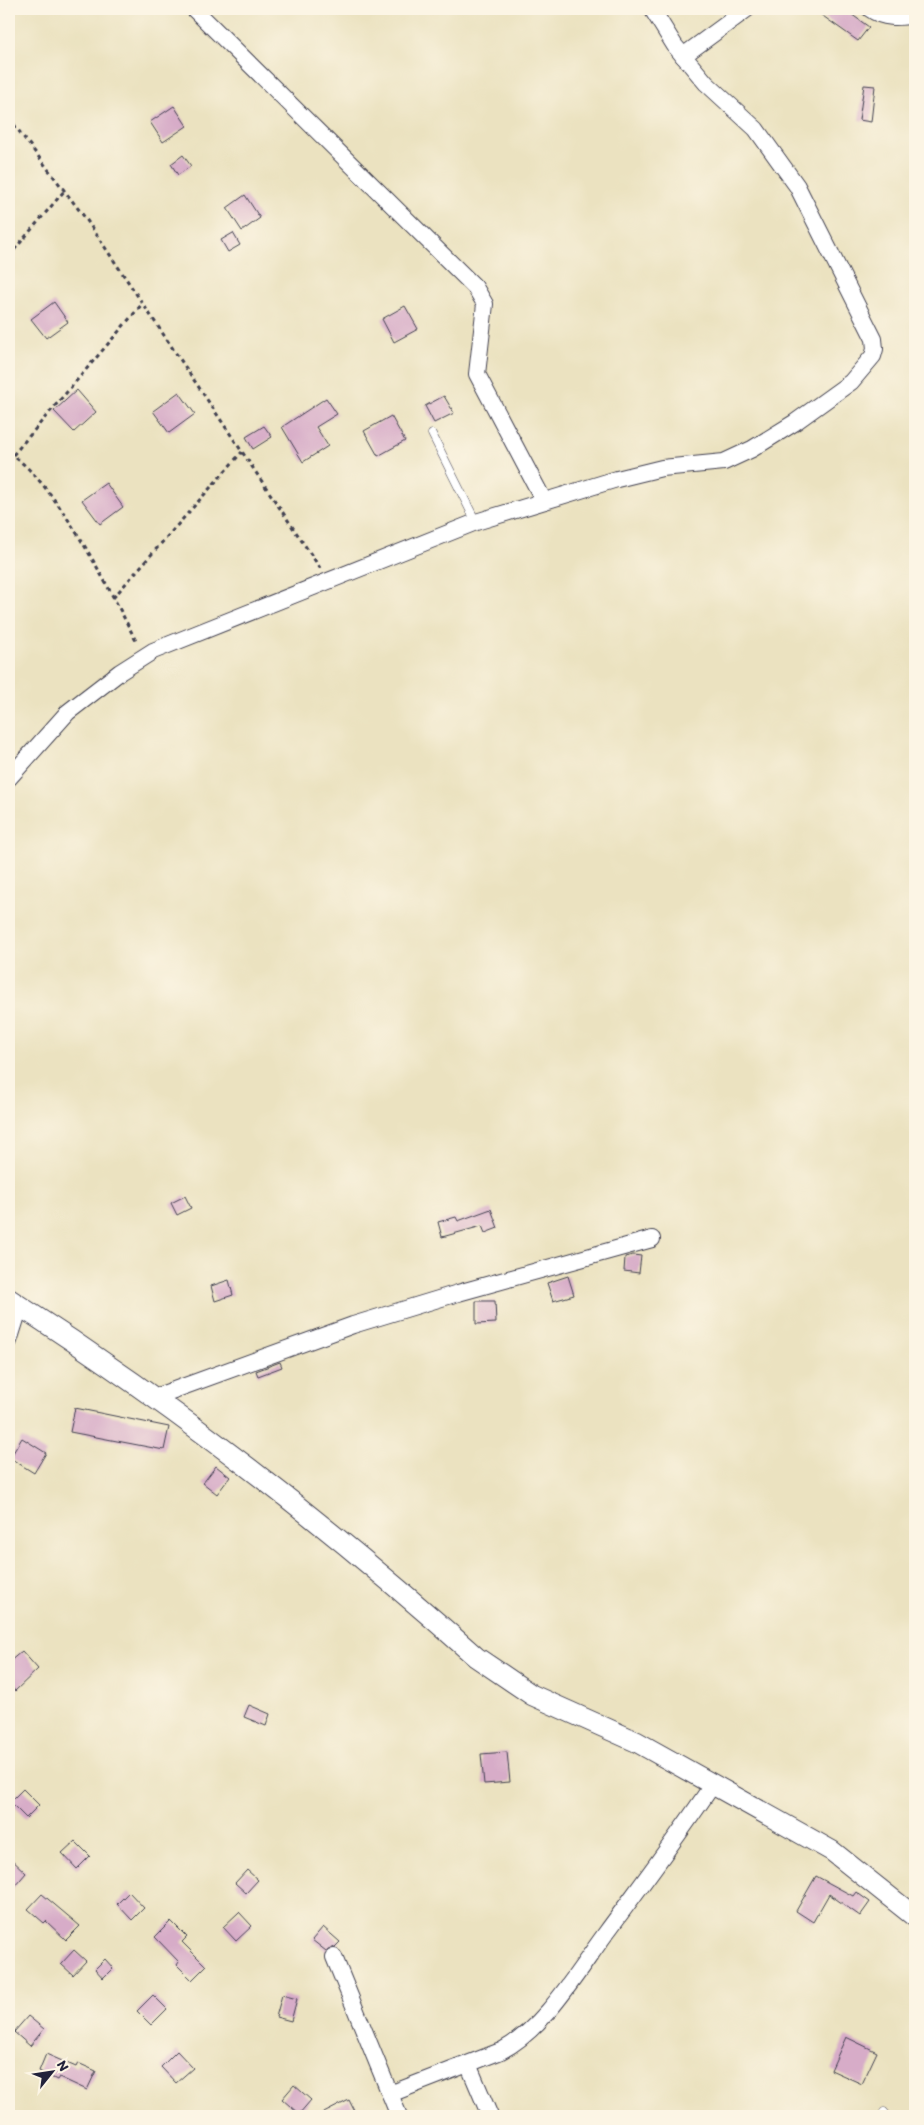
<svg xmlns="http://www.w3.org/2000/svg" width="924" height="2125" viewBox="0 0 924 2125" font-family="Itim,sans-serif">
	<rect width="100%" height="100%" fill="#fcf5e5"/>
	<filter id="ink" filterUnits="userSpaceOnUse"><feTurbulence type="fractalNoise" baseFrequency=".02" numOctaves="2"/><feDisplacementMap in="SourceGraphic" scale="10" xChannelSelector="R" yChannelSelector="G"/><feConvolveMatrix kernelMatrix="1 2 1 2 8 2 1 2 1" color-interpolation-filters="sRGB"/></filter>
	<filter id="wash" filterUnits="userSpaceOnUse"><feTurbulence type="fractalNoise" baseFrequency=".0096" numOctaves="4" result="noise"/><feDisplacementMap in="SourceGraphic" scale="20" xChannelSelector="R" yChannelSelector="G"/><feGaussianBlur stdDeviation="1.12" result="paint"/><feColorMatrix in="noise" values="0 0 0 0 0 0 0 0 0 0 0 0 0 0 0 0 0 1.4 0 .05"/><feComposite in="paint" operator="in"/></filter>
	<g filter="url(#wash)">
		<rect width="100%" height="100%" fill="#ebe2c0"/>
		<g id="blocks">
			<g fill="#d7acc8">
				<polygon points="813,9 844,9 869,27 858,41"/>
				<polygon points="864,85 875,86 871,122 859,120"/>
				<polygon points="174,106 187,126 163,142 150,122"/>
				<polygon points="183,155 191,166 178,175 171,164"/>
				<polygon points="245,195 260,218 242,231 227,208"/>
				<polygon points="233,233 240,245 228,252 221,240"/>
				<polygon points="54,302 68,322 46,338 31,319"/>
				<polygon points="405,306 418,329 394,342 382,319"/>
				<polygon points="77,390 96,412 74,432 54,411"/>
				<polygon points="179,392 195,414 169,433 153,411"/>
				<polygon points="444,396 454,413 434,423 425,406"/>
				<polygon points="326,398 337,414 316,427 328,446 303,462 282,427"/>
				<polygon points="391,416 405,441 378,456 364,431"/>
				<polygon points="264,426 272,437 253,449 246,437"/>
				<polygon points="106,483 123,507 100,524 82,500"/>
				<polygon points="185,1196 191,1208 177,1215 171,1203"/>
				<polygon points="491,1209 498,1228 485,1233 482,1226 442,1237 438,1222 456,1217 458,1221"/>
				<polygon points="633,1255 641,1256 639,1273 624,1271 625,1257"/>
				<polygon points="568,1276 574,1295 553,1301 547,1283"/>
				<polygon points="229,1280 233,1295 215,1301 211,1286"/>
				<polygon points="476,1301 495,1301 496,1323 476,1324"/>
				<polygon points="280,1362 282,1367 258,1376 256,1371"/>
				<polygon points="75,1408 169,1427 164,1450 70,1432"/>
				<polygon points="22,1438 46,1453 34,1473 10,1458"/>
				<polygon points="216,1466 230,1477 217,1494 203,1483"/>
				<polygon points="22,1651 38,1669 15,1691 9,1684 9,1662"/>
				<polygon points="249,1705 270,1714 266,1726 244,1717"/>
				<polygon points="507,1752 510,1782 484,1784 481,1754"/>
				<polygon points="23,1789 39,1805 26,1818 10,1802"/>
				<polygon points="75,1841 90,1856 77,1869 62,1853"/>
				<polygon points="9,1857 26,1873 9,1893"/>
				<polygon points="247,1870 258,1880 246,1893 235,1883"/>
				<polygon points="816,1876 853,1896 856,1892 870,1902 860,1916 829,1894 813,1922 796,1911"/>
				<polygon points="129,1892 144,1908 132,1920 117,1904"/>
				<polygon points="42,1894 80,1926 66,1940 46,1921 44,1923 28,1909"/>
				<polygon points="239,1912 252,1926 236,1941 223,1927"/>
				<polygon points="171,1921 187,1937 182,1942 206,1966 192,1980 177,1965 179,1962 155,1937"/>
				<polygon points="323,1927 340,1942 335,1947 326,1951 312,1940"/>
				<polygon points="74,1950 86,1961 73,1975 61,1964"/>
				<polygon points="105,1959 113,1968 103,1978 95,1969"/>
				<polygon points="153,1995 167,2009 151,2025 137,2011"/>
				<polygon points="282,1995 297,1999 291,2021 276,2017"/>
				<polygon points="28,2016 44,2029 30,2046 14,2032"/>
				<polygon points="846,2037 877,2052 862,2084 831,2070"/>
				<polygon points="177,2051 193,2068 176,2083 161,2067"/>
				<polygon points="46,2054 76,2067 78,2063 96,2071 87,2090 59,2077 57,2080 39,2071"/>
				<polygon points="294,2085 311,2100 299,2114 282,2099"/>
				<polygon points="349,2100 357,2116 318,2116"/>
			</g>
		</g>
	</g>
	<g filter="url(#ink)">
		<use href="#blocks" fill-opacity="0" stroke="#403f4f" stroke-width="1"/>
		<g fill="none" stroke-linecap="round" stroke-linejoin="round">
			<defs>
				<g id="service">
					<polyline points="432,434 476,522"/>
					<polyline points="884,2112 887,2116"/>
				</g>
				<g id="minor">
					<polyline points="194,9 475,287 485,304 477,374 544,501"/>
					<path d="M870,9C884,19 898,18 915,15"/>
					<polyline points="683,56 747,9"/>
					<polyline points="9,778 68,712 120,672 153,651 476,522 617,479 662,468 724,462 752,449 794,423 851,382 873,356 875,349 874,339 797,186 756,129 706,83 675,46 652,9"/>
					<polyline points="9,1341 20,1306"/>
					<polyline points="152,1398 353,1325 458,1293 652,1239"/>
					<polyline points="334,1957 399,2116"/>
					<polyline points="468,2064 490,2116"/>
					<path d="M390,2094L501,2051C545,2028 577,1972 606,1933C642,1884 679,1835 713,1784"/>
				</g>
				<path id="tertiary" d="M9,1299C174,1405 330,1526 476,1657L532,1695L637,1742L832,1851L915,1917"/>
			</defs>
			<use href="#service" stroke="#403f4f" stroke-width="9"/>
			<use href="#minor" stroke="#403f4f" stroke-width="18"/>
			<use href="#tertiary" stroke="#403f4f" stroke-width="22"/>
			<g stroke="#403f4f" stroke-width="3" stroke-dasharray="4 4" stroke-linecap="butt">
				<polyline points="9,118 86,219 320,568"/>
				<polyline points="9,256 65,190"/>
				<path d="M9,453C56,482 111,592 137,643"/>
				<polyline points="13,455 143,303"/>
				<polyline points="113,598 242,452"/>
			</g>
			<use href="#service" stroke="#fff" stroke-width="8"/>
			<use href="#minor" stroke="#fff" stroke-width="16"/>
			<use href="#tertiary" stroke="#fff" stroke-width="20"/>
		</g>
	</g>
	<rect width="924" height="2125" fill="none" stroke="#fcf5e5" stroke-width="30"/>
	<g transform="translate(52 2072) rotate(60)" stroke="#fcf5e5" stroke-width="4" paint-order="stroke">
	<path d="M0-4L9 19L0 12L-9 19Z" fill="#22223b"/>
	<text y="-8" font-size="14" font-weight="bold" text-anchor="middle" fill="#22223b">N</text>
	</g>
</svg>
